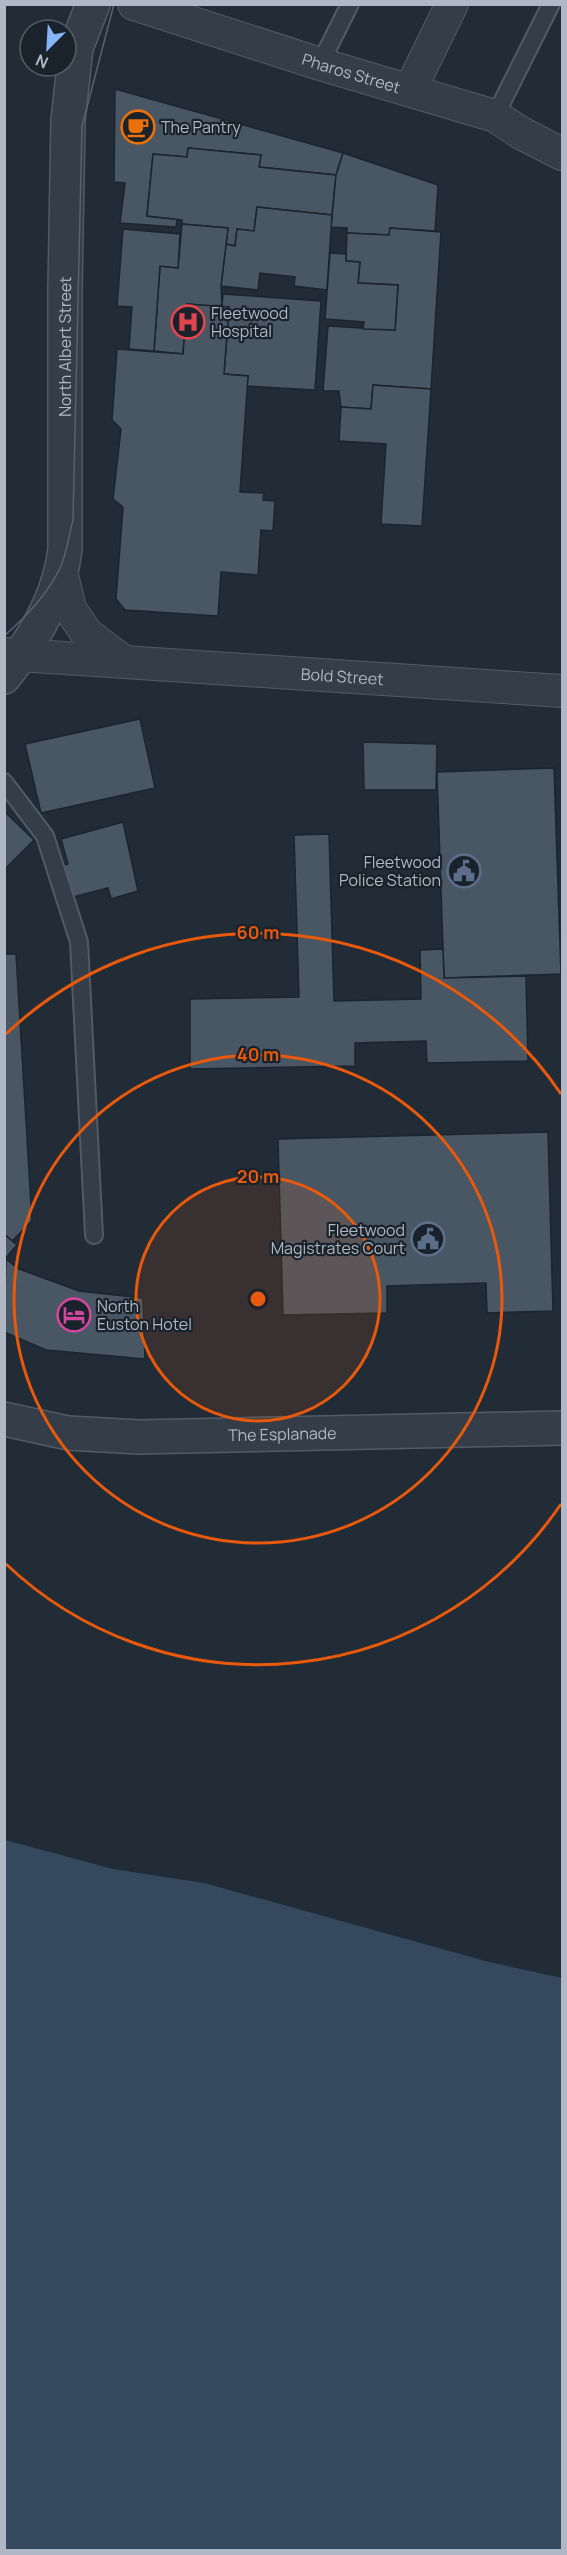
<svg xmlns="http://www.w3.org/2000/svg" width="567" height="2555" viewBox="0 0 567 2555" font-family="Manrope,sans-serif">
	<rect width="100%" height="100%" fill="#212c37"/>
	<polygon fill="#35495e" points="5,1840 113,1869 204,1883 489,1962 562,1978 562,2550 5,2550"/>
	<g fill="#495663" stroke="#1c252e" stroke-width="1.5">
		<polygon points="115,89 343,153 336,175 259,167 261,155 188,148 187,157 153,154 147,216 177,219 176,227 120,223 125,183 114,182"/>
		<polygon points="188,148 261,155 259,167 336,175 332,215 257,207 254,231 237,229 235,246 226,244 228,228 182,224 182,220 147,216 153,154 187,157"/>
		<polygon points="343,153 438,185 435,231 390,228 389,235 347,233 347,228 331,227 336,175"/>
		<polygon points="257,207 332,215 327,290 294,286 295,277 260,273 258,290 221,286 226,244 235,246 237,229 254,231"/>
		<polygon points="182,224 228,228 221,286 222,307 187,304 183,354 154,351 160,266 178,268"/>
		<polygon points="390,228 441,232 431,389 373,385 371,409 341,407 339,391 323,391 328,326 395,330 398,285 358,283 360,262 346,261 347,233 389,235"/>
		<polygon points="123,229 180,234 178,268 160,266 154,351 129,349 132,307 117,306"/>
		<polygon points="330,253 346,254 346,261 360,262 358,283 398,285 395,330 363,329 364,322 325,319"/>
		<polygon points="223,294 321,301 315,390 247,386 248,376 224,374 229,307 222,307"/>
		<polygon points="187,304 229,307 224,374 248,376 240,492 264,493 263,500 275,501 273,531 261,530 258,575 221,572 218,616 125,610 116,599 123,507 113,499 121,429 112,420 117,349 183,354"/>
		<polygon points="373,385 431,389 422,526 381,524 386,444 339,441 341,407 371,409"/>
		<polygon points="140,719 155,788 41,813 25,744"/>
		<polygon points="363,742 437,744 436,790 364,790"/>
		<polygon points="554,768 561,974 444,978 437,772"/>
		<polygon points="4,811 34,840 4,870"/>
		<polygon points="123,822 138,891 111,899 108,888 73,897 61,866 68,864 61,839"/>
		<polygon points="329,834 334,1001 421,999 420,950 443,949 444,978 526,976 528,1061 427,1063 426,1041 355,1043 355,1066 190,1069 190,999 299,997 294,835"/>
		<polygon points="4,954 16,954 32,1221 12,1241 4,1234"/>
		<polygon points="548,1132 553,1311 487,1313 486,1283 387,1286 387,1313 283,1315 278,1139"/>
		<polygon points="4,1234 17,1245 4,1260"/>
		<polygon points="6,1259 19,1269 79,1291 143,1298 145,1359 46,1350 4,1332"/>
	</g>
	<g fill="none" stroke-linecap="round" stroke-linejoin="round">
		<defs>
			<g id="service">
				<polyline points="320,64 350,4"/>
				<polyline points="495,116 551,4"/>
				<polyline points="4,782 45,836 79,942 94,1235"/>
			</g>
			<g id="minor">
				<path id="s1" d="M134,4L320,64L495,116L521,133L562,154"/>
				<polyline points="410,90 452,4"/>
				<polyline points="62,575 70,609 87,634 123,661"/>
				<path id="s2" d="M4,654L562,691"/>
			</g>
			<g id="tertiary">
				<path id="s3" d="M4,677C33,641 60,595 65,549V289L68,120L76,48L93,4"/>
				<path id="s4" d="M4,1419L68,1433L139,1437L562,1428"/>
			</g>
		</defs>
		<use href="#service" stroke="#525b65" stroke-width="20"/>
		<use href="#minor" stroke="#525b65" stroke-width="34"/>
		<use href="#tertiary" stroke="#525b65" stroke-width="36"/>
		<use href="#service" stroke="#353e48" stroke-width="16"/>
		<use href="#minor" stroke="#353e48" stroke-width="32"/>
		<use href="#tertiary" stroke="#353e48" stroke-width="33"/>
		<path stroke="#57626f" stroke-width="1.5" d="M4,636C26,617 49,592 61,566C67,552 69,535 73,520L82,126L114,4"/>
	</g>
	<circle cx="258" cy="1299" r="122" fill="#e8590c" fill-opacity=".12"/>
	<g fill="none" stroke="#e8590c" stroke-width="3">
		<circle cx="258" cy="1299" r="122"/>
		<circle cx="258" cy="1299" r="244"/>
		<path d="M561 1504A366 366 0 0 1 6 1564M6 1034A366 366 0 0 1 561 1094"/>
	</g>
	<defs>
		<symbol id="cafe-ring" viewBox="-11 -11 22 22"><circle r="9.5" fill="#1a232c" stroke="#e8710a" stroke-width="1.5"/><path d="M-5.5-4.5H6V0H3Q3 3.5 0 3.5H-2.5Q-5.5 3.5-5.5 0ZM3-3.2v2h1.7v-2ZM-6 4.5H4V6H-6Z" fill="#e8710a"/></symbol>
		<symbol id="hospital-ring" viewBox="-11 -11 22 22"><circle r="9.5" fill="#1a232c" stroke="#e0444e" stroke-width="1.5"/><path d="M-5-5h3v3.5h4V-5h3V5h-3V1.5h-4V5h-3Z" fill="#e0444e"/></symbol>
		<symbol id="civic-ring" viewBox="-11 -11 22 22"><circle r="9.5" fill="#1a232c" stroke="#5c6f8a" stroke-width="1.5"/><path d="M-.6-6.5H3V-4.5H.6V-3L4-1V1h2V6H-6V1h2V-1L-.6-3ZM-1.2 2.5V6h2.4V2.5Z" fill="#5c6f8a"/></symbol>
		<symbol id="hotel-ring" viewBox="-11 -11 22 22"><circle r="9.5" fill="#1a232c" stroke="#d1479c" stroke-width="1.5"/><path d="M-6-4.5h1.5V1H6V5H4.5V3h-9V5H-6ZM-4 0a1.8 1.8 0 1 1 3.6 0ZM.5 0V-2.5h3Q6-2.5 6 0Z" fill="#d1479c"/></symbol>
	</defs>
	<g fill-rule="evenodd">
		<use href="#cafe-ring" x="119" y="108" width="38" height="38"/>
		<use href="#hospital-ring" x="169" y="303" width="38" height="38"/>
		<use href="#civic-ring" x="445" y="852" width="38" height="38"/>
		<use href="#civic-ring" x="409" y="1220" width="38" height="38"/>
		<use href="#hotel-ring" x="55" y="1296" width="38" height="38"/>
	</g>
	<g text-anchor="middle" stroke-width="4.5" stroke-linejoin="round" paint-order="stroke">
		<g font-size="16" fill="#afb8c4" stroke="#1a232c">
			<text dy="6" stroke="none"><textPath href="#s1" startOffset="228">Pharos Street</textPath></text>
			<text dy="6" stroke="none"><textPath href="#s3" startOffset="346">North Albert Street</textPath></text>
			<text dy="6" stroke="none"><textPath href="#s2" startOffset="339">Bold Street</textPath></text>
			<text dy="6" stroke="none"><textPath href="#s4" startOffset="280">The Esplanade</textPath></text>
		</g>
		<g font-size="16" fill="#afb8c4" stroke="#1a232c" text-anchor="start">
			<text x="161" y="133">The Pantry</text>
			<text x="211" y="319">Fleetwood<tspan x="211" dy="18">Hospital</tspan></text>
			<text x="441" y="868" text-anchor="end">Fleetwood<tspan x="441" dy="18">Police Station</tspan></text>
			<text x="405" y="1236" text-anchor="end">Fleetwood<tspan x="405" dy="18">Magistrates Court</tspan></text>
			<text x="97" y="1312">North<tspan x="97" dy="18">Euston Hotel</tspan></text>
		</g>
	</g>
	<circle cx="258" cy="1299" r="9" fill="#e8590c" stroke="#1a232c" stroke-width="3"/>
	<g font-size="18" text-anchor="middle" font-weight="bold" fill="#e8590c" stroke="#1a232c" stroke-width="4.5" stroke-linejoin="round" paint-order="stroke">
		<text x="258" y="939">60 m</text>
		<text x="258" y="1061">40 m</text>
		<text x="258" y="1183">20 m</text>
	</g>
	<rect width="567" height="2555" fill="none" stroke="#afb8c4" stroke-width="12"/>
	<g transform="translate(48 48) rotate(204)"><circle r="28" fill="#1a232c" stroke="#565f69" stroke-width="1.5"/>
	<path d="M0-4.5L10 22L0 15L-10 22Z" fill="#85b5f4"/>
	<text y="-9" font-size="16" font-weight="bold" text-anchor="middle" fill="#afb8c4">N</text>
	</g>
</svg>
